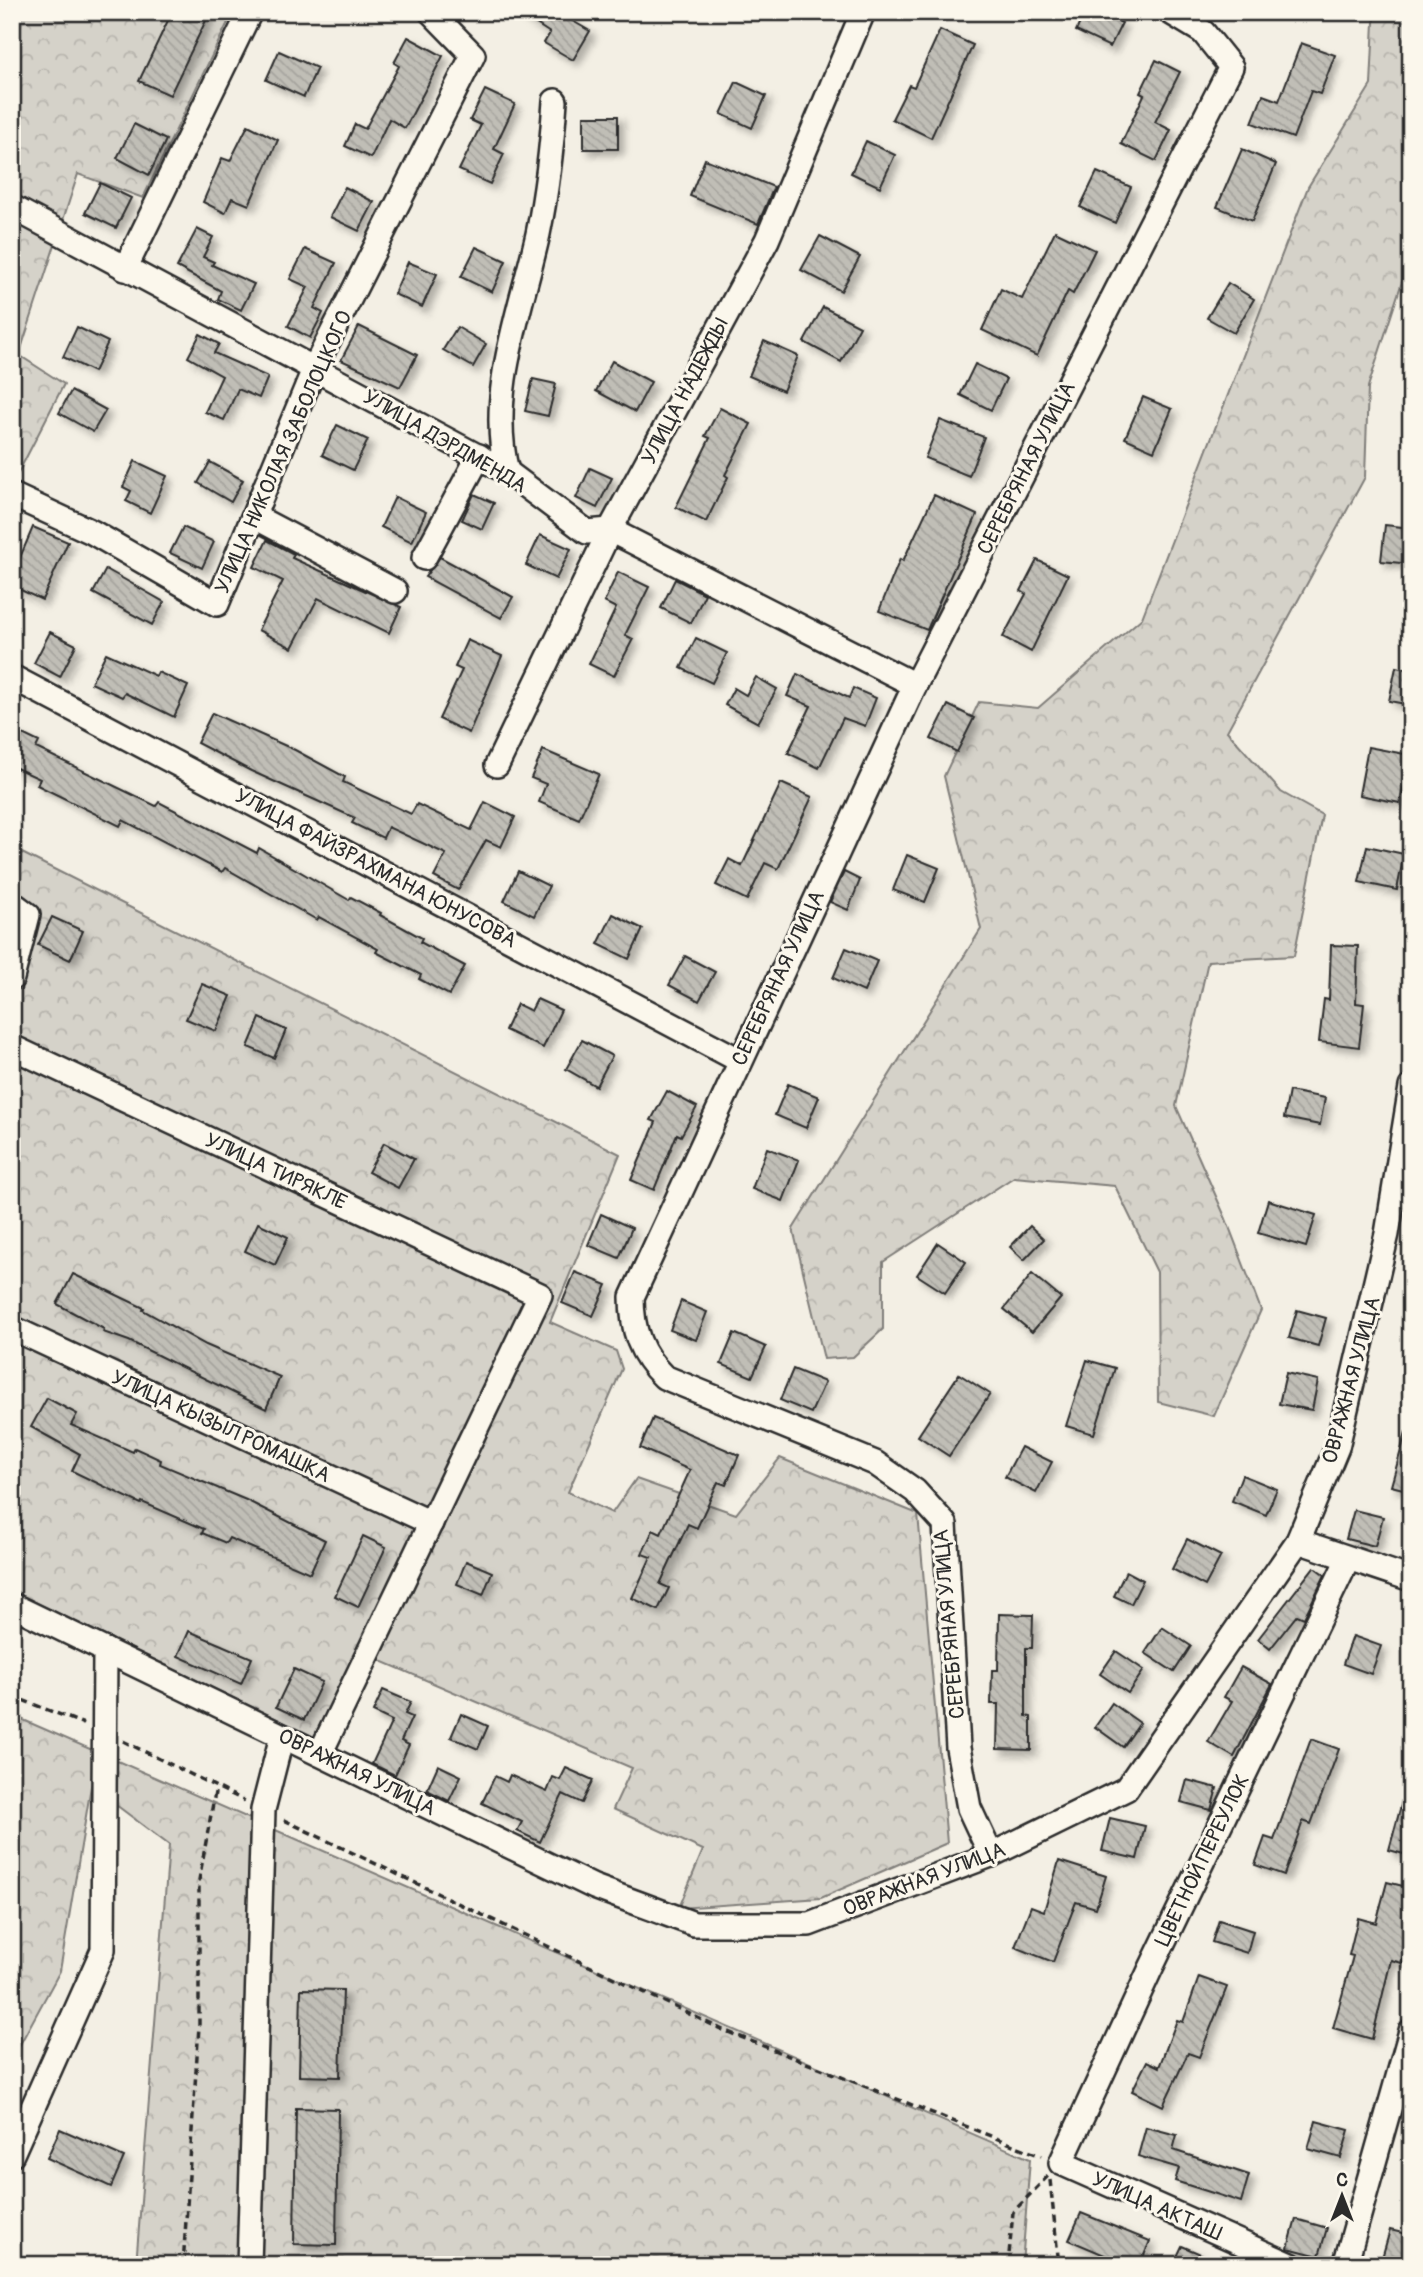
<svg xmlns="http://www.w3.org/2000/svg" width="1423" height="2277" viewBox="0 0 1423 2277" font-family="Pangolin,sans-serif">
	<defs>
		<pattern id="forest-crowns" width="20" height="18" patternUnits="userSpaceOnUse" patternTransform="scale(1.75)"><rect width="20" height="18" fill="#d5d2c9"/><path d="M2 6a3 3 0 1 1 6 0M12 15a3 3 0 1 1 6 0" fill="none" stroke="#b7b4ad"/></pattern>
		<pattern id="building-back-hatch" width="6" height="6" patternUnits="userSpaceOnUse" patternTransform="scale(1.75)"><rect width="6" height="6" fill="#c0beb6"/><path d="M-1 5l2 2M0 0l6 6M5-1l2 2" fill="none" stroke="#a5a39d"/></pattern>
		<filter id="shadow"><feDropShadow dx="5.5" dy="5.5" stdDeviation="3.5" flood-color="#0004"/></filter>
	</defs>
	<rect width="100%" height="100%" fill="#f3efe4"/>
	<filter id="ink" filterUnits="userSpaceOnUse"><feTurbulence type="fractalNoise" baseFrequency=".0143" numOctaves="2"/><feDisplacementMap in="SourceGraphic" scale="14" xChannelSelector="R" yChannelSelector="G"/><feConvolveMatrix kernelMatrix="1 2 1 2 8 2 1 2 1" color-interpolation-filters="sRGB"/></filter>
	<g filter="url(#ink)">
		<g fill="url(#forest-crowns)" stroke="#807e7a" stroke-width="2">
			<polygon points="12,12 233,12 143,198 78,174 19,355 64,384 12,485"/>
			<polygon points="1378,12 1411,12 1411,254 1368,387 1365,477 1227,731 1281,792 1322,815 1294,956 1208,961 1176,1106 1226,1219 1261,1310 1214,1416 1158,1402 1157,1272 1115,1186 1014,1177 883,1262 883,1329 853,1357 824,1359 793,1229 981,929 944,776 979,702 1038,708 1142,618 1308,187 1371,85 1374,22"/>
			<polygon points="12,848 620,1154 550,1322 616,1351 622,1369 568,1492 612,1513 636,1479 736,1514 780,1458 918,1514 947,1843 821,1898 679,1908 703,1850 613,1809 632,1768 358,1651 314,1737 12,1591"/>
			<polygon points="12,1715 1030,2159 1022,2265 136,2265 169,1845 91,1786 60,1971 12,2059"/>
		</g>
		<g fill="url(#building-back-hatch)" stroke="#2b2b2b" stroke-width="2" filter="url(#shadow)">
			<polygon points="172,12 210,12 170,95 139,81"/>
			<polygon points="518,12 557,12 590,31 573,60 544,43 550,33"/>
			<polygon points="1085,12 1101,12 1122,23 1110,47 1076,31"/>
			<polygon points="940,30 973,45 931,138 892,119 909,85 914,87"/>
			<polygon points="408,37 443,56 405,128 389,119 371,158 345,146 355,124 365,129 399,66 394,63"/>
			<polygon points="1301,43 1335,55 1320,94 1311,91 1293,138 1252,123 1263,95 1279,101"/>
			<polygon points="279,51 317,68 304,97 266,80"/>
			<polygon points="1156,60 1180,72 1155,122 1171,130 1156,161 1121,144 1144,95 1140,93"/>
			<polygon points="736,82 766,96 752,128 721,114"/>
			<polygon points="485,90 515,104 494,149 504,154 490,184 459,170 481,125 470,120"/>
			<rect x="584" y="116" width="34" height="33"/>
			<polygon points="134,124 166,140 149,175 117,158"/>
			<polygon points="248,125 278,140 249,205 232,198 225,213 203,202 222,158 230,161"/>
			<polygon points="866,141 895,155 880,187 851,173"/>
			<polygon points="1242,149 1276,164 1252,221 1217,207"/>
			<polygon points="705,159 774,187 758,224 690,196"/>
			<polygon points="1097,172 1131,187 1115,223 1080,207"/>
			<polygon points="100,183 131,198 116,228 85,213"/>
			<polygon points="345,187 374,202 359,231 330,217"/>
			<polygon points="197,229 213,237 203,257 214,262 212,265 254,284 241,310 218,299 221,291 177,267"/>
			<polygon points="1055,231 1095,250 1073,294 1068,291 1037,356 982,330 1001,289 1022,299"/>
			<polygon points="820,236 860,257 841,291 801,270"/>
			<polygon points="476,247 506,261 492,292 461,277"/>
			<polygon points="305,249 336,263 314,308 323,313 310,338 288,326 308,287 290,279"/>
			<polygon points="408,262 437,274 422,307 394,294"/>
			<polygon points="1228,283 1254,299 1234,333 1207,318"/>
			<polygon points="823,307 860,326 841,362 804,342"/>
			<polygon points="359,326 417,355 400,387 341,360"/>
			<polygon points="77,327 108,342 94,372 63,357"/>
			<polygon points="457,327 486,344 473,367 443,350"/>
			<polygon points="200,334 219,344 214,353 268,377 259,398 238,389 224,420 205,412 222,376 188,357"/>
			<polygon points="764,341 798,356 783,391 749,376"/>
			<polygon points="612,361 651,382 635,412 596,391"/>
			<polygon points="975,364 1006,379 991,410 960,395"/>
			<polygon points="533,379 556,384 548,416 525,411"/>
			<polygon points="71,391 106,410 93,432 59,413"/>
			<polygon points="1143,397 1172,409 1154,451 1125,438"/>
			<polygon points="720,408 751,424 725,475 728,477 706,522 676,507 710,438 705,436"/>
			<polygon points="940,420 984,437 969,476 925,458"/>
			<polygon points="337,425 368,440 353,470 322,455"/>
			<polygon points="135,461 167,476 150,513 126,501 131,491 123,487"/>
			<polygon points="210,462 243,480 231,502 198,483"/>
			<polygon points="590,468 612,478 597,508 576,498"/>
			<polygon points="474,494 494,503 482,529 462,520"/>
			<polygon points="934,495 977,515 927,630 879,611 900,559 903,561"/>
			<polygon points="395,497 426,512 412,542 381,527"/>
			<polygon points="1385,525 1411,528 1411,564 1381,561"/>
			<polygon points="33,527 68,542 42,600 12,586 12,576"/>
			<polygon points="183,527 214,542 202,568 170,553"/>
			<polygon points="540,535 571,549 556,579 526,565"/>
			<polygon points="267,540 294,554 292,558 401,607 389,633 318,598 292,648 258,630 283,581 254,567"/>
			<polygon points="440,557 513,597 501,618 425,577"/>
			<polygon points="1037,560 1068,575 1031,652 1003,637 1026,594 1021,591"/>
			<polygon points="106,569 164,602 152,625 93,593"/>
			<polygon points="618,572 649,587 625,635 633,639 614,676 589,664 616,608 604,602"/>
			<polygon points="675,579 705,594 691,623 661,608"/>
			<polygon points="50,632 76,645 60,677 34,663"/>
			<polygon points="696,638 727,653 712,683 681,668"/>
			<polygon points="467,640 502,656 469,733 439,719 462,670 455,667"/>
			<polygon points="106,653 156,676 158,672 188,686 174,717 125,693 122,697 91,683"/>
			<polygon points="1396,667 1411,670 1411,705 1389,701"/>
			<polygon points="797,674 849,698 853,688 876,698 865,726 843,718 819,768 788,753 811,706 787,696"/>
			<polygon points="756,677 777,689 758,723 725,705 734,688 746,695"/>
			<polygon points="948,705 974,718 957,752 931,739"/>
			<polygon points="212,713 295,750 345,777 343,782 411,814 417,804 471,830 485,802 515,817 501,847 486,840 458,890 434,877 446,854 388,827 383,838 352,823 355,818 251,771 197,743"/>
			<polygon points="12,729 39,742 36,748 156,806 159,802 257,853 259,848 349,900 351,897 381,913 380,915 422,938 420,942 465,966 449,995 419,979 421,975 376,952 378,949 319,917 317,920 225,868 222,872 123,820 120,826 37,785 40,779 12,766"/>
			<polygon points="1368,747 1410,755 1400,803 1359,795"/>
			<polygon points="543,750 599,774 579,819 539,802 546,784 531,778"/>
			<polygon points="781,783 812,797 778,869 765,863 747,900 716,885 729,859 742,866"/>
			<polygon points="1367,846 1404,854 1397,890 1359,882"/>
			<polygon points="907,855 939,868 925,902 893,890"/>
			<polygon points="518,871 549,886 534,916 504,901"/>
			<polygon points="844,872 860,880 848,910 830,902"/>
			<polygon points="613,914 643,929 629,959 598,944"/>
			<polygon points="52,917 83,931 70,960 38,945"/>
			<polygon points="1331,945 1358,946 1356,1003 1364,1004 1359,1047 1319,1042 1324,999 1329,1000"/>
			<polygon points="846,948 877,961 864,992 833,978"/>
			<polygon points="685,956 715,972 699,1001 669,985"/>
			<polygon points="202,984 231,996 216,1031 186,1019"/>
			<polygon points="537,999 561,1010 543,1048 505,1030 517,1004 531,1011"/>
			<polygon points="260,1018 286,1030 274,1058 248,1047"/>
			<polygon points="582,1040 612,1056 596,1086 566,1069"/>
			<polygon points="788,1084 819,1097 806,1128 775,1115"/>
			<polygon points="667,1091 697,1107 681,1136 677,1134 654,1190 631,1180 656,1122 651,1120"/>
			<polygon points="1289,1091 1325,1098 1320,1125 1284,1118"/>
			<polygon points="384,1143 414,1159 398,1188 368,1172"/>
			<polygon points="767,1148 799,1160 783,1201 752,1189"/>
			<polygon points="1268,1200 1316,1215 1306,1247 1258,1233"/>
			<polygon points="601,1214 632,1228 619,1258 588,1245"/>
			<polygon points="258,1223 288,1237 275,1265 245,1251"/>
			<polygon points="1030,1226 1044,1239 1024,1260 1010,1247"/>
			<polygon points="938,1243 966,1262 945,1293 917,1275"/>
			<polygon points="575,1272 607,1285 593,1316 562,1303"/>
			<polygon points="73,1274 144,1308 143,1310 206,1345 280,1377 266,1409 129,1341 103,1332 104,1329 57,1304"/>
			<polygon points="1032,1274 1061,1298 1032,1332 1004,1309"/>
			<polygon points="681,1301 707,1312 696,1340 670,1330"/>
			<polygon points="1297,1310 1326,1318 1318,1346 1289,1338"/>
			<polygon points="734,1333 766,1347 752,1377 721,1364"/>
			<polygon points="1087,1360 1115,1368 1094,1434 1066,1426"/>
			<polygon points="793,1369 825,1382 811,1413 780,1400"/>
			<polygon points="1286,1373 1318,1380 1312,1410 1279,1404"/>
			<polygon points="959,1374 990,1394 949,1456 918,1436"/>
			<polygon points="47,1398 77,1414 71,1425 133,1452 135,1448 161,1460 160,1464 246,1500 325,1540 310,1573 229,1538 226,1543 202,1533 204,1529 142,1502 141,1504 72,1471 80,1454 31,1427"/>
			<polygon points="653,1418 739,1455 726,1485 718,1482 697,1528 688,1524 660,1584 669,1588 658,1610 632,1598 651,1557 642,1554 653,1530 661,1534 690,1470 640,1448"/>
			<polygon points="1406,1432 1411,1432 1411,1491 1391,1486"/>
			<polygon points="1021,1447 1052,1462 1036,1493 1005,1477"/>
			<polygon points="1242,1475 1277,1489 1266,1515 1232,1501"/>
			<polygon points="1354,1510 1383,1517 1375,1546 1346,1539"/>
			<polygon points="363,1536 386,1547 358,1607 335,1596"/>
			<polygon points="1187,1539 1221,1556 1205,1586 1172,1569"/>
			<polygon points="466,1561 492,1572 483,1595 457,1584"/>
			<polygon points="1314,1567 1325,1575 1304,1618 1297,1615 1270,1649 1258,1639"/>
			<polygon points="1126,1571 1143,1580 1131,1604 1114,1596"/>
			<polygon points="999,1614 1033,1615 1032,1648 1026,1648 1026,1716 1031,1717 1031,1750 997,1749 998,1704 991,1704 992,1670 998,1670"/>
			<polygon points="1162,1627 1191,1646 1174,1672 1145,1653"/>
			<polygon points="189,1631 252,1658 241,1684 178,1656"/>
			<polygon points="1353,1636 1381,1646 1371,1674 1343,1664"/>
			<polygon points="1116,1651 1144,1670 1128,1693 1100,1674"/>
			<polygon points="1241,1667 1272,1684 1234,1757 1208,1742 1232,1701 1224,1697"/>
			<polygon points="294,1669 322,1682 304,1720 276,1707"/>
			<polygon points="383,1690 411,1702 405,1714 412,1717 401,1741 409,1745 395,1775 372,1764 392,1721 373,1712"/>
			<polygon points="1112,1703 1140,1723 1123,1747 1095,1727"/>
			<polygon points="461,1714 488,1726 478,1749 451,1737"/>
			<polygon points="1311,1739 1339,1749 1311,1824 1303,1821 1284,1875 1255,1865 1265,1837 1274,1840"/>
			<polygon points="438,1765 461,1776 449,1801 427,1790"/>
			<polygon points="566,1768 593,1780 582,1803 563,1794 540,1842 517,1831 522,1822 482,1803 495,1776 507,1782 510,1775 547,1792 553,1777 560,1780"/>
			<polygon points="1187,1780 1217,1788 1211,1810 1181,1802"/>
			<polygon points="1406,1787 1411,1788 1411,1856 1389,1850"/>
			<polygon points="1110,1818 1145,1826 1137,1859 1102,1851"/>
			<polygon points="1059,1861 1106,1876 1096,1908 1076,1902 1053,1962 1015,1947 1031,1906 1044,1911"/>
			<polygon points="1387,1882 1411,1888 1411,1909 1405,1930 1410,1932 1402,1963 1391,1960 1372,2039 1333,2028 1353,1956 1349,1955 1358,1918 1376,1923"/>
			<polygon points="1219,1920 1253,1931 1247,1953 1212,1942"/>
			<polygon points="1199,1977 1227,1987 1199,2057 1188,2053 1163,2106 1132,2091 1147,2061 1159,2067 1177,2020 1183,2022"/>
			<polygon points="301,1989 343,1990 340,2077 299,2076"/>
			<polygon points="296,2108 338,2109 336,2245 294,2244"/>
			<polygon points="1316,2121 1349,2130 1341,2158 1308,2149"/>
			<polygon points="1146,2127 1177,2135 1173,2150 1249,2175 1241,2202 1175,2181 1179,2168 1138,2156"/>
			<polygon points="60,2129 124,2157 111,2187 47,2158"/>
			<polygon points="1081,2213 1150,2241 1140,2265 1128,2265 1069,2240"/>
			<polygon points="1296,2219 1327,2228 1319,2256 1288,2248"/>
			<polygon points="1390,2230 1411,2235 1411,2265 1380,2265"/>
			<polygon points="1182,2246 1226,2265 1173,2265"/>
		</g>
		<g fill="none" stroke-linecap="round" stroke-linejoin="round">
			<defs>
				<g id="minor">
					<polyline points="12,207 507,472 587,532 610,530 915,685"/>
					<polyline points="125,269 250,12"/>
					<path d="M507,472C487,393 521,311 538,234C547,190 552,146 555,101"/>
					<polyline points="12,495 92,532 217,604 315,367 473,55 431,12"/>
					<polyline points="255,517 395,591"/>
					<polyline points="424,558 479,456"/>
					<polyline points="12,677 739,1060"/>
					<polyline points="497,765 610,530 767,240 863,12"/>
					<polyline points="12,903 28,915 12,978"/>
					<polyline points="12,1047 540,1295 320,1754"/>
					<polyline points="12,1328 431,1523"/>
					<polyline points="1298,1541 1411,1579"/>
					<polyline points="12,1605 594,1887 694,1924 809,1924 991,1855 1126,1789 1298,1541 1337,1447 1387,1234 1411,1087"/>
					<path d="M991,1855L969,1808L958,1748L945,1524L915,1491L875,1463L664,1377C640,1354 632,1330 632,1297L915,685L1231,67L1203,32L1170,12"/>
					<polyline points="12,2154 103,1950 105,1650"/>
					<polyline points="249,2265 263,1810 282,1736"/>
					<polyline points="1291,2265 1061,2163 1150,1970 1348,1559"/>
					<polyline points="1345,2265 1411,2031"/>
				</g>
			</defs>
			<use href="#minor" stroke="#2b2b2b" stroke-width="28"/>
			<g stroke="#2b2b2b" stroke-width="3.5" stroke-dasharray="7 5" stroke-linecap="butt">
				<polyline points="12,1696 84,1724"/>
				<polyline points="123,1741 245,1801"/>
				<polyline points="284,1820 723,2030 1041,2156"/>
				<polyline points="1050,2180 1059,2265"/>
				<polyline points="183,2265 199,2026 199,1880 216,1787"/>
				<polyline points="1008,2265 1013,2212 1048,2176"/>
			</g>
			<use href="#minor" stroke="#fbf7ec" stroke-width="23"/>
		</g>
	</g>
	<g text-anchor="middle" stroke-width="6" stroke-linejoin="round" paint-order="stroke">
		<g font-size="21" fill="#2b2b2b" stroke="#fbf7ec">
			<text transform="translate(685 391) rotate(-62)" y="7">УЛИЦА НАДЕЖДЫ</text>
			<text transform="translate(445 441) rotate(30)" y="7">УЛИЦА ДЭРДМЕНДА</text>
			<text transform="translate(283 452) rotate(-66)" y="7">УЛИЦА НИКОЛАЯ ЗАБОЛОЦКОГО</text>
			<text transform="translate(1026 468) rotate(-63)" y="7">СЕРЕБРЯНАЯ УЛИЦА</text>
			<text transform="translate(376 868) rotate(28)" y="7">УЛИЦА ФАЙЗРАХМАНА ЮНУСОВА</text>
			<text transform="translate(778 978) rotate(-65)" y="7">СЕРЕБРЯНАЯ УЛИЦА</text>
			<text transform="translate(276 1171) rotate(25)" y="7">УЛИЦА ТИРЯКЛЕ</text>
			<text transform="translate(1351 1380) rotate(-75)" y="7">ОВРАЖНАЯ УЛИЦА</text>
			<text transform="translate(221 1426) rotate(25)" y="7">УЛИЦА КЫЗЫЛ РОМАШКА</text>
			<text transform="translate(949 1624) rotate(-95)" y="7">СЕРЕБРЯНАЯ УЛИЦА</text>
			<text transform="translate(357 1772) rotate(26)" y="7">ОВРАЖНАЯ УЛИЦА</text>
			<text transform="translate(1202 1860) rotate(-64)" y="7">ЦВЕТНОЙ ПЕРЕУЛОК</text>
			<text transform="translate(924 1879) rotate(-21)" y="7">ОВРАЖНАЯ УЛИЦА</text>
			<text transform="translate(1157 2206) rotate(24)" y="7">УЛИЦА АКТАШ</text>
		</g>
	</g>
	<rect width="1423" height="2277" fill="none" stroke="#fbf7ec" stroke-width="42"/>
	<rect x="21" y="21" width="1381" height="2235" fill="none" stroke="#2b2b2b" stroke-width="2.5" filter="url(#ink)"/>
	<g transform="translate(1342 2196)" stroke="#fbf7ec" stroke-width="5" paint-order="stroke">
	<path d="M0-5L12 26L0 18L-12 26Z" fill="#2b2b2b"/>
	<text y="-10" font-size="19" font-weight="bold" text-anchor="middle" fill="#2b2b2b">С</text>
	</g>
</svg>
